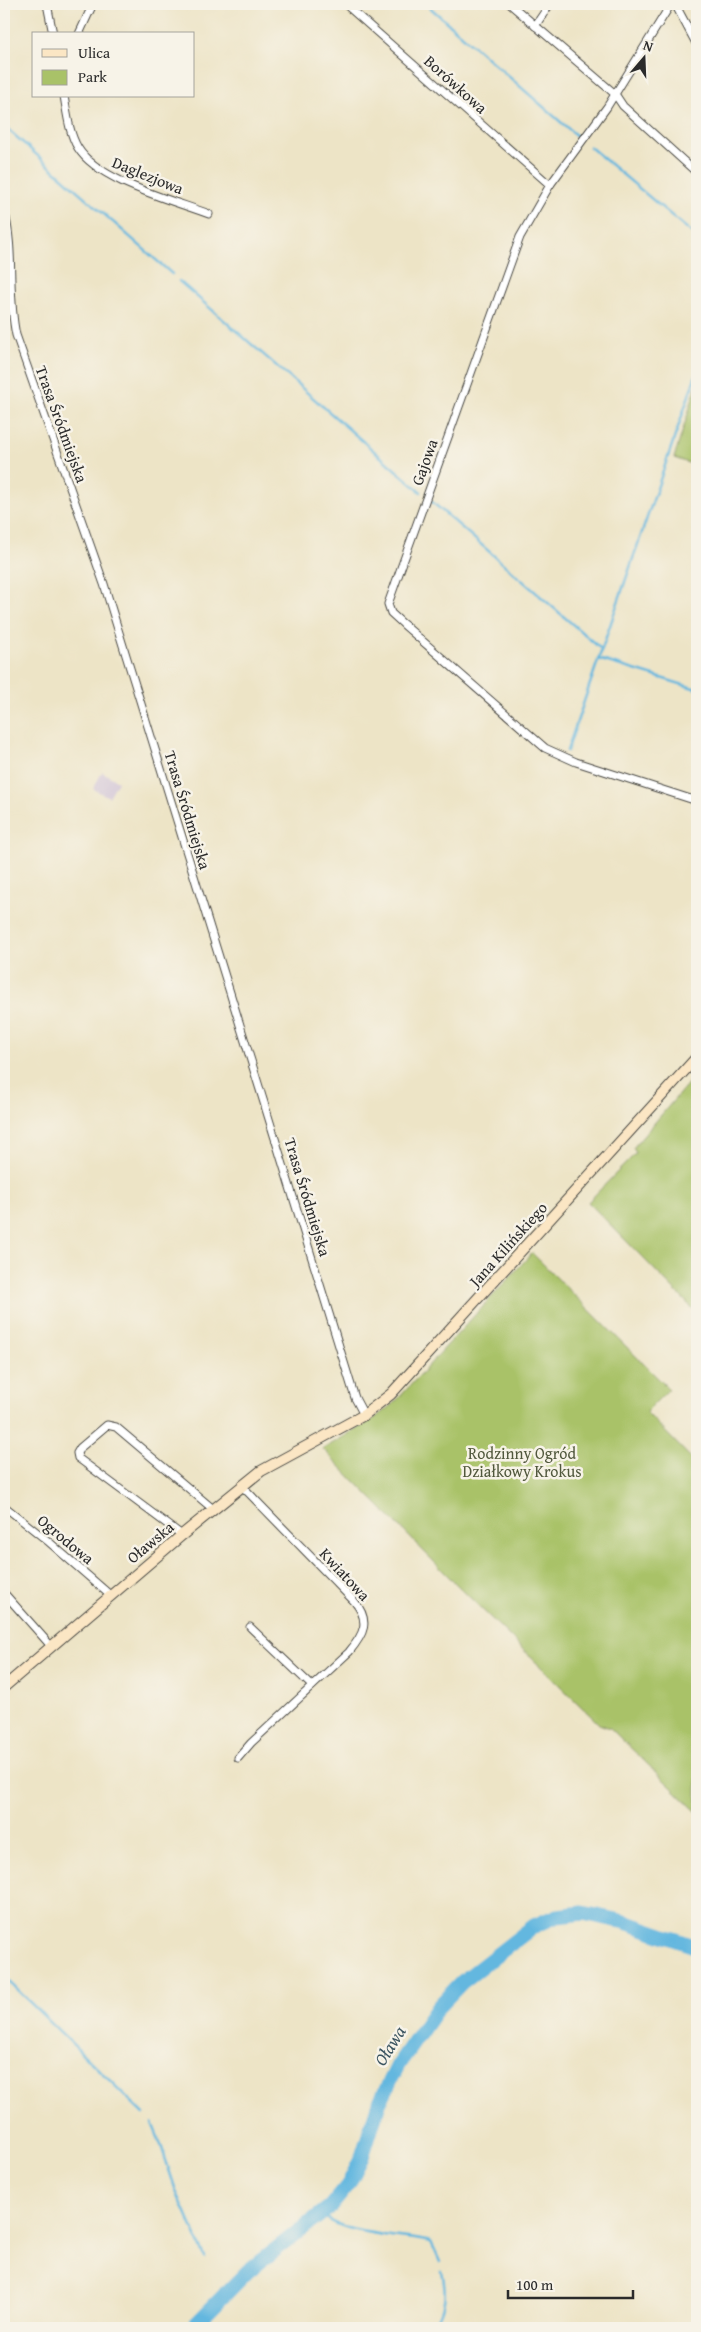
<svg xmlns="http://www.w3.org/2000/svg" width="701" height="2332" viewBox="0 0 701 2332" font-family="'Gentium Book Plus',serif">
	<rect width="100%" height="100%" fill="#f7f3e8"/>
	<filter id="ink" filterUnits="userSpaceOnUse"><feTurbulence type="fractalNoise" baseFrequency=".02" numOctaves="2"/><feDisplacementMap in="SourceGraphic" scale="10" xChannelSelector="R" yChannelSelector="G"/><feConvolveMatrix kernelMatrix="1 2 1 2 8 2 1 2 1" color-interpolation-filters="sRGB"/></filter>
	<filter id="wash" filterUnits="userSpaceOnUse"><feTurbulence type="fractalNoise" baseFrequency=".0096" numOctaves="4" result="noise"/><feDisplacementMap in="SourceGraphic" scale="20" xChannelSelector="R" yChannelSelector="G"/><feGaussianBlur stdDeviation="1.12" result="paint"/><feColorMatrix in="noise" values="0 0 0 0 0 0 0 0 0 0 0 0 0 0 0 0 0 1.4 0 .05"/><feComposite in="paint" operator="in"/></filter>
	<g filter="url(#wash)">
		<rect width="100%" height="100%" fill="#ede4c6"/>
		<polygon fill="#ccbed4" points="102,772 118,781 109,797 93,789"/>
		<g fill="#a9c268" stroke="#6a764a">
			<polygon points="697,385 697,466 674,458"/>
			<polygon points="697,1073 697,1313 588,1202 636,1153 633,1148"/>
			<polygon points="532,1253 669,1389 646,1412 697,1464 697,1812 610,1728 599,1724 450,1578 323,1449 375,1418 395,1402"/>
		</g>
		<g fill="none" stroke-linecap="round" stroke-linejoin="round">
			<g stroke="#63b7df" stroke-width="2.5">
				<polyline points="426,4 579,138"/>
				<polyline points="4,126 172,274"/>
				<polyline points="590,147 697,237"/>
				<polyline points="179,281 421,492"/>
				<polyline points="431,501 601,649"/>
				<polyline points="598,659 697,689"/>
				<polyline points="567,751 697,372"/>
				<polyline points="4,1977 144,2114"/>
				<polyline points="152,2123 160,2142 175,2188 205,2257"/>
				<path d="M322,2213C335,2234 405,2236 431,2242L440,2262"/>
				<path d="M432,2328C446,2308 447,2294 442,2271"/>
			</g>
			<polyline stroke="#63b7df" stroke-width="15" points="192,2328 248,2271 330,2207 348,2185 362,2157 378,2106 398,2065 438,2007 462,1982 534,1926 557,1916 583,1913 625,1922 697,1947"/>
		</g>
	</g>
	<g filter="url(#ink)">
		<g fill="none" stroke-linecap="round" stroke-linejoin="round">
			<defs>
				<g id="street">
					<polyline points="47,4 53,34"/>
					<polyline points="345,4 550,185"/>
					<polyline points="510,4 615,94 623,106 697,173"/>
					<polyline points="671,4 607,107 550,185 520,237 388,604 391,613 403,624 545,748 576,762 697,801"/>
					<polyline points="675,4 697,45"/>
					<polyline points="535,26 550,4"/>
					<polyline points="79,34 93,4"/>
					<path d="M64,96C67,113 69,133 78,148C98,181 172,200 209,214"/>
					<path d="M4,210C15,251 7,293 16,335L104,584L355,1398L364,1415"/>
					<polyline points="4,1506 49,1542 110,1595"/>
					<polyline points="182,1535 78,1458 77,1453 80,1448 107,1425 116,1427 213,1509"/>
					<polyline points="4,1593 51,1646"/>
					<polyline points="250,1627 312,1686"/>
					<path d="M238,1758L251,1743L349,1652C364,1634 371,1621 354,1601L242,1486"/>
				</g>
				<polyline id="secondary" points="4,1687 182,1535 261,1471 364,1415 391,1394 697,1057"/>
			</defs>
			<use href="#street" stroke="#484742" stroke-width="9"/>
			<use href="#secondary" stroke="#484742" stroke-width="12"/>
			<use href="#street" stroke="#fff" stroke-width="7"/>
			<use href="#secondary" stroke="#fbe6c4" stroke-width="10"/>
		</g>
	</g>
	<g text-anchor="middle" stroke-width="5" stroke-linejoin="round" paint-order="stroke">
		<g font-size="16" fill="#2b2b2b" stroke="#f7f3e8">
			<text transform="translate(456 84) rotate(42)" y="6">Borówkowa</text>
			<text transform="translate(148 175) rotate(22)" y="6">Daglezjowa</text>
			<text transform="translate(62 424) rotate(70)" y="6">Trasa Śródmiejska</text>
			<text transform="translate(424 462) rotate(-70)" y="6">Gajowa</text>
			<text transform="translate(188 810) rotate(73)" y="6">Trasa Śródmiejska</text>
			<text transform="translate(308 1197) rotate(73)" y="6">Trasa Śródmiejska</text>
			<text transform="translate(508 1244) rotate(-48)" y="6">Jana Kilińskiego</text>
			<text transform="translate(66 1539) rotate(40)" y="6">Ogrodowa</text>
			<text transform="translate(150 1542) rotate(-40)" y="6">Oławska</text>
			<text transform="translate(345 1574) rotate(47)" y="6">Kwiatowa</text>
		</g>
		<g font-size="16" fill="#51583d" stroke="#f7f3e8">
			<text x="522" y="1459">Rodzinny Ogród<tspan x="522" dy="18">Działkowy Krokus</tspan></text>
		</g>
		<g font-size="18" font-style="italic" fill="#3c5561" stroke="#f7f3e8">
			<text transform="translate(390 2046) rotate(-58)" y="6">Oława</text>
		</g>
	</g>
	<rect width="701" height="2332" fill="none" stroke="#f7f3e8" stroke-width="20"/>
	<rect x="32" y="32" width="162" height="65" fill="#f7f3e8" stroke="#a5a39c"/>
	<rect x="42" y="49" width="25" height="8" fill="#fbe6c4" stroke="#a5a39c"/>
	<text x="78" y="58" font-size="15" fill="#2b2b2b">Ulica</text>
	<rect x="42" y="70" width="25" height="15" fill="#a9c268" stroke="#a5a39c"/>
	<text x="78" y="82" font-size="15" fill="#2b2b2b">Park</text>
	<g transform="translate(644 58) rotate(19)" stroke="#f7f3e8" stroke-width="4" paint-order="stroke">
	<path d="M0-4L9 19L0 12L-9 19Z" fill="#2b2b2b"/>
	<text y="-8" font-size="14" font-weight="bold" text-anchor="middle" fill="#2b2b2b">N</text>
	</g>
	<path d="M508 2290v8h125v-8" fill="none" stroke="#2b2b2b" stroke-width="2.5"/>
	<text x="516" y="2290" font-size="15" fill="#2b2b2b" stroke="#f7f3e8" stroke-width="4" paint-order="stroke">100 m</text>
</svg>
